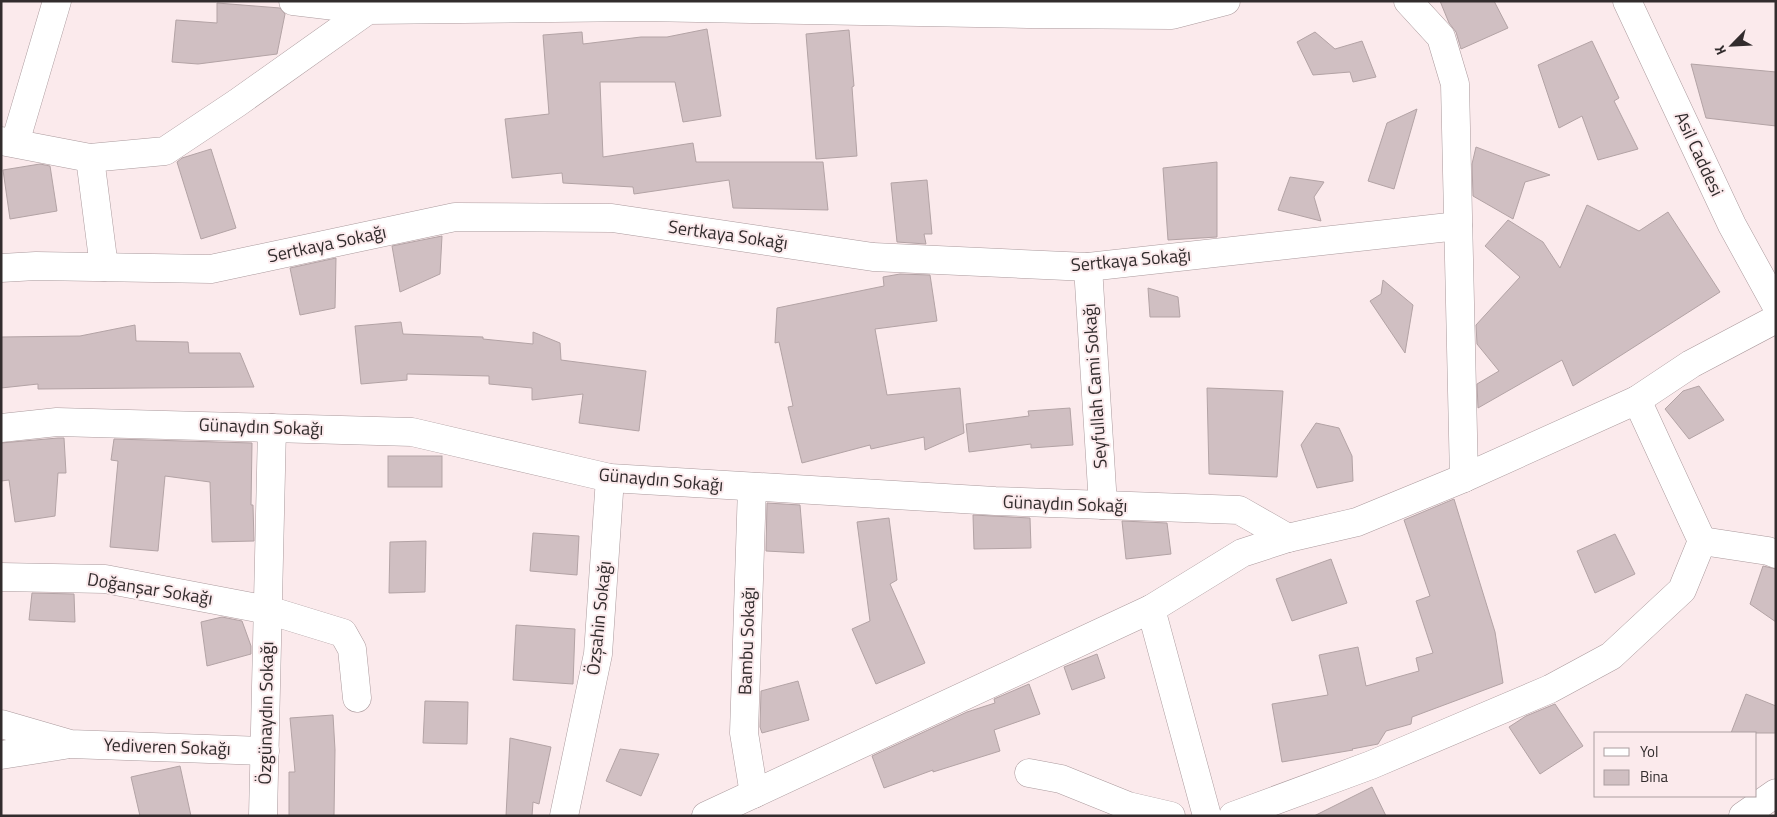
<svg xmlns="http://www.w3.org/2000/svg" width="1777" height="817" viewBox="0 0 1777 817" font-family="'Titillium Web',sans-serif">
	<rect width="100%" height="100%" fill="#fbeaec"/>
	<g fill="#d0bfc2" stroke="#b3a3a5">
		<polygon points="1440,1 1494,1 1508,28 1461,49 1456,32 1449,23"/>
		<polygon points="217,3 280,8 285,14 277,54 198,64 172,62 176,20 217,23"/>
		<polygon points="707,29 721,116 683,122 675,82 600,82 603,157 693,143 696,162 823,162 828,210 733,208 729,180 634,194 633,187 563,183 562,173 512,178 505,119 549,114 543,35 582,32 583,44 641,37 667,37"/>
		<polygon points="849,30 854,86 852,87 857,156 816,159 806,34"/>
		<polygon points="1315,32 1335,49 1362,41 1376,77 1353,82 1350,72 1313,75 1297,42"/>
		<polygon points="1592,41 1619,98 1614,101 1638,149 1598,160 1582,116 1559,128 1538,65"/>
		<polygon points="1691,64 1776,72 1776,126 1706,118"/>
		<polygon points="1417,109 1394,189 1368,181 1387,123"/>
		<polygon points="1476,147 1550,175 1525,182 1513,219 1473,196 1472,164"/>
		<polygon points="211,149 236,228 201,239 177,162 182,158"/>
		<polygon points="1217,162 1217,237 1168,240 1163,168"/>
		<polygon points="40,164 50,166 57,211 10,219 3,170"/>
		<polygon points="1290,177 1324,182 1314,197 1321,221 1278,210"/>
		<polygon points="927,180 932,234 924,234 926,244 897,242 891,183"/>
		<polygon points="1587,205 1639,231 1668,212 1720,292 1573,386 1562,360 1478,408 1477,384 1499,371 1477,344 1476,325 1520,277 1485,246 1508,220 1543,242 1560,268"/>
		<polygon points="442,236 440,274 400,292 392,246"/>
		<polygon points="336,258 335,308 300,315 290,268"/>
		<polygon points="900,274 930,275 937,321 875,329 887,395 960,388 964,433 925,450 924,437 871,449 870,445 802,463 788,407 793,406 779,342 775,343 777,308 884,286 883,277"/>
		<polygon points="1383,280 1413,305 1405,353 1370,301 1381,294"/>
		<polygon points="1148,288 1178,297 1180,317 1150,317"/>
		<polygon points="401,322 403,334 483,337 483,339 533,344 533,332 560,343 561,360 646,371 639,431 579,423 583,394 532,400 532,388 489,384 489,376 407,374 407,380 361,384 355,326"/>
		<polygon points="135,325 136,341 188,342 189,353 240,353 254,387 38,389 38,384 1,388 1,337 80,336"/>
		<polygon points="1699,386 1724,420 1689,439 1665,409 1683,391"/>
		<polygon points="1207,388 1283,391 1277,477 1209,474"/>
		<polygon points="1070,408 1073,445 1031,448 1031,444 969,452 966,424 1029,416 1028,411"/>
		<polygon points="1316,423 1339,428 1352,456 1353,481 1317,488 1301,445"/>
		<polygon points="58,438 64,438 66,473 58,473 55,516 15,522 9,480 1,481 1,443"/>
		<polygon points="114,439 252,443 251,505 253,505 254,541 212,542 210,482 165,476 158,551 110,547 118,461 111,460"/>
		<rect x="388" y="456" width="54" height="31"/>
		<polygon points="1454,499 1495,632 1503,683 1412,717 1411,724 1386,731 1378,744 1352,749 1353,750 1282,762 1272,704 1328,695 1319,655 1358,647 1366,686 1419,671 1416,658 1433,653 1416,601 1430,596 1404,520"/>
		<polygon points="767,503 800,505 804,553 766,551"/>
		<polygon points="973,515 1030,518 1031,548 974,549"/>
		<polygon points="889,518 897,580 890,584 925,663 876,684 852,629 870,621 857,522"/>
		<polygon points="1122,521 1167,523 1171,554 1126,559"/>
		<polygon points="533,533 579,536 577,575 530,571"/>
		<polygon points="1615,534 1635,574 1595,593 1577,551"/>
		<polygon points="426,541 425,592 389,593 390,542"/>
		<polygon points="1331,559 1347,603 1292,621 1276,579"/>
		<polygon points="1763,566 1776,569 1776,622 1750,604"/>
		<polygon points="32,593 74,594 75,622 29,620"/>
		<polygon points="222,617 242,621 251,646 251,654 207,666 201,622"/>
		<polygon points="516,625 575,629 573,684 513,680"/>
		<polygon points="1097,654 1105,678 1072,690 1064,667"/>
		<polygon points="798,681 809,720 762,733 760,727 761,691"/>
		<polygon points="1029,684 1040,714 994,730 1000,751 933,772 933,770 884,788 872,756 967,712 995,703 994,699"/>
		<polygon points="1746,694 1776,706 1776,733 1731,733"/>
		<polygon points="425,701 468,702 467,744 423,743"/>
		<polygon points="1555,704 1583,746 1540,774 1509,727 1526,716"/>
		<polygon points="333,715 335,750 334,816 289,816 289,772 295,772 290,718"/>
		<polygon points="510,738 551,747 539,804 533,802 532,816 506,816"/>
		<polygon points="620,749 659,754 641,796 606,781"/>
		<polygon points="180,766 191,816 140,816 131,777"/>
		<polygon points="1372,787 1386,816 1314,816"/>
	</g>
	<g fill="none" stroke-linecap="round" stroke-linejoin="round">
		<defs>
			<g id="minor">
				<polyline points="293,1 368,10"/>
				<polyline points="1408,1 1441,37 1455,84 1464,478"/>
				<polyline points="1,141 90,158 165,151 237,103 368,10 643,7 1028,14 1172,15 1226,1"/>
				<polyline points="15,143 57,1"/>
				<polyline points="90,158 104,267"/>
				<polyline points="1088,267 1103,505"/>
				<polyline points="1,268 36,266 211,269 455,217 612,218 873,257 1088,267 1458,226"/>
				<polyline points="1,428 57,422 412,432 610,478 995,501 1239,510 1288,538"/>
				<polyline points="752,487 744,733 754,794"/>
				<polyline points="1702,541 1768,551 1776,554"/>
				<polyline points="1,577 105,579 268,610 343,633 352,649 357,698"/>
				<polyline points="1151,609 1207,816"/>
				<polyline points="1,724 70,744 265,751"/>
				<polyline points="1,755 64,745"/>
				<polyline points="1029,773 1061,779 1128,806 1171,816"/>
				<polyline points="263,816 272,428"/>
				<polyline points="564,816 598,654 610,478"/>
				<polyline points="706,816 1151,609 1242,553 1288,538 1357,522 1464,478 1637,400 1691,364 1776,319"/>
				<polyline points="1233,816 1371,765 1550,689 1611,656 1682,590 1702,541 1637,400"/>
				<polyline points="1743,816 1776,793"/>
			</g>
			<polyline id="tertiary" points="1627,1 1732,225 1776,305"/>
		</defs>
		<use href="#minor" stroke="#ab9a9d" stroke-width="29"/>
		<use href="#tertiary" stroke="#ab9a9d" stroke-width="29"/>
		<use href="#minor" stroke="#fff" stroke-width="28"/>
		<use href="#tertiary" stroke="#fff" stroke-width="28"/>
	</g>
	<g text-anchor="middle" stroke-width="4" stroke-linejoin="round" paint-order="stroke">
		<g font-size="18" fill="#322c2d" stroke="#fbeaec">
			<text transform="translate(1699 154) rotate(65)" y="6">Asil Caddesi</text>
			<text transform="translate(728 235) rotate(8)" y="6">Sertkaya Sokağı</text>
			<text transform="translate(327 244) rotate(-12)" y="6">Sertkaya Sokağı</text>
			<text transform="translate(1131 260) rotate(-5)" y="6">Sertkaya Sokağı</text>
			<text transform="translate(1095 386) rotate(-94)" y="6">Seyfullah Cami Sokağı</text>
			<text transform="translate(261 427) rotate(2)" y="6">Günaydın Sokağı</text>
			<text transform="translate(661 480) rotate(5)" y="6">Günaydın Sokağı</text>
			<text transform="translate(1065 504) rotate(2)" y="6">Günaydın Sokağı</text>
			<text transform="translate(150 589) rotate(9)" y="6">Doğanşar Sokağı</text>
			<text transform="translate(599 618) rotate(-84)" y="6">Özşahin Sokağı</text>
			<text transform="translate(747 641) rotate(-88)" y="6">Bambu Sokağı</text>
			<text transform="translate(266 713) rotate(-89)" y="6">Özgünaydın Sokağı</text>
			<text transform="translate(167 747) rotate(2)" y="6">Yediveren Sokağı</text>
		</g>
	</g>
	<rect width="1777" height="817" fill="none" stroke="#322c2d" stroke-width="5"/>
	<rect x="1594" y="732" width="162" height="65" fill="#fbeaec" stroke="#ab9ea0"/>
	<rect x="1604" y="748" width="25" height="8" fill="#ffffff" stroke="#ab9ea0"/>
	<text x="1640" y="757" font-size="15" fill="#322c2d">Yol</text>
	<rect x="1604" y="770" width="25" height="15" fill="#d0bfc2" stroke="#ab9ea0"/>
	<text x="1640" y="782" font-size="15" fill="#322c2d">Bina</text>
	<g transform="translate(1732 45) rotate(246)" stroke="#fbeaec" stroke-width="4" paint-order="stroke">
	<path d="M0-4L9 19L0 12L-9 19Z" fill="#322c2d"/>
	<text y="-8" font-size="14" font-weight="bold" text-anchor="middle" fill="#322c2d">K</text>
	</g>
</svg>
